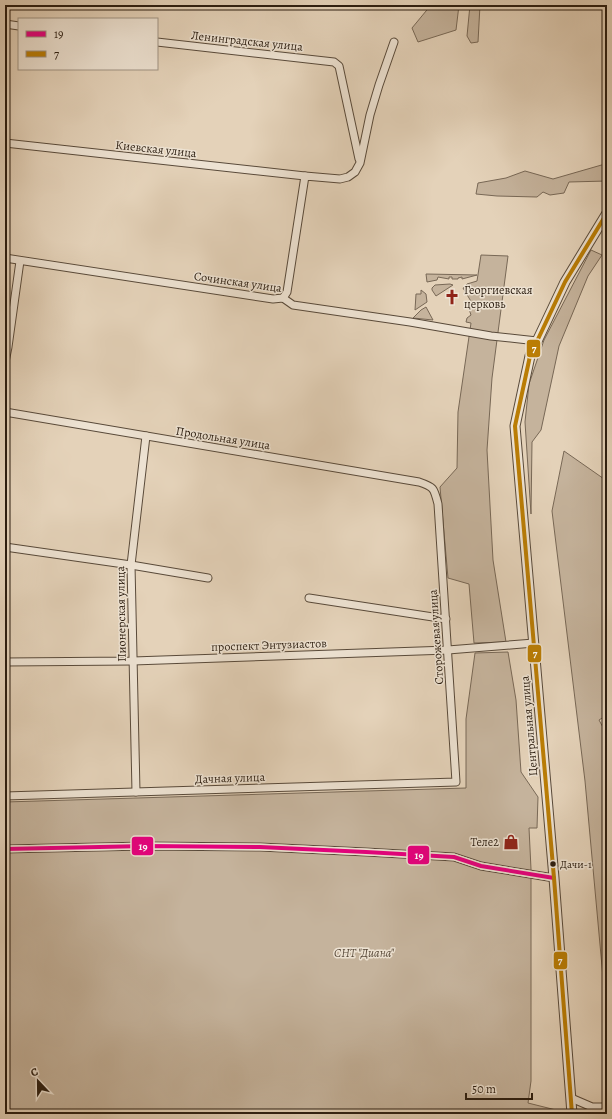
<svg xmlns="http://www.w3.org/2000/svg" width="612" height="1119" viewBox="0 0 612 1119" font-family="Alegreya,serif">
	<rect width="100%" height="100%" fill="#e4d2b9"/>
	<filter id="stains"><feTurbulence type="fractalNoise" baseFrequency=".005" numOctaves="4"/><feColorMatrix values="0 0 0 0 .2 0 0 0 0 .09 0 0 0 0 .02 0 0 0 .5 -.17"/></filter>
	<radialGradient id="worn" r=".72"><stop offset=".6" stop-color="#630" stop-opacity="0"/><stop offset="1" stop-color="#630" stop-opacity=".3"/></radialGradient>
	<g fill="#c5b39c" stroke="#786856">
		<polygon points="431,5 459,5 456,30 418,42 412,28"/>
		<polygon points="470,5 480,5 478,42 471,43 467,36"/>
		<polygon points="607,151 607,181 569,182 564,193 550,195 543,192 537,197 497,196 476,194 478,183 506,178 525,171 553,179 605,164"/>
		<polygon points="591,250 602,255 588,276 559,346 541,430 532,442 531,514 525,422 529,384 544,340"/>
		<polygon points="481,255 508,256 492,378 487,450 493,560 506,642 474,643 469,584 448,578 440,487 457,468 458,412 471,323 466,322 467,318 471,315 469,309 472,303 463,288 467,284 477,281"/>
		<polygon points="426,274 477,275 462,279 462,277 458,278 458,279 452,279 452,277 449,277 449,279 438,277 437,280 427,282"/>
		<polygon points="450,284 453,285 436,296 432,290 432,288 435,285"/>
		<polygon points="421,290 426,294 427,302 415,310 416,294 421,294"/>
		<polygon points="426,307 433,320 413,318 421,310"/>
		<polygon points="564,451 607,481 607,715 599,720 605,731 607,731 607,1021 585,781 552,511"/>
		<polygon points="508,652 516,700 521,772 538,797 537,828 529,828 531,869 531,1081 528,1103 556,1110 556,1114 5,1114 5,802 466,788 466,719 475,653"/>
	</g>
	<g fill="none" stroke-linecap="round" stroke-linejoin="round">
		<defs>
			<g id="minor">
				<polyline points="5,24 19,26"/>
				<polyline points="157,42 334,62 339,66 359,159"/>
				<polyline points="5,143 305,176"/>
				<polyline points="5,258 273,299 283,298 293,305 410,322 491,336 537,341"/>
				<polyline points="283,298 287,292 305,176 340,179 348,177 355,172 360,163 370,115 379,85 394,42"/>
				<polyline points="5,362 8,347 20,261"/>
				<path d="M5,412L419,482C434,487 434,488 438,504L456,782L5,796"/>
				<polyline points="5,547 131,565 208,578"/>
				<polyline points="309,598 446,619"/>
				<polyline points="5,662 133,661 448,650 534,643"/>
				<polyline points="136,792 131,565 146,436"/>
				<polyline points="5,849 146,846 260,847 366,852 454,857 481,866 554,878"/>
				<polyline points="571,1098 592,1107 607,1107"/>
			</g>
			<polyline id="tertiary" points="572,1114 554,878 515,426 530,356 565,282 607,213"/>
		</defs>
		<use href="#minor" stroke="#594a3a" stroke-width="9"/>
		<use href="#tertiary" stroke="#594a3a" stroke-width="11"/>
		<use href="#minor" stroke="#ede2d2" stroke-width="7"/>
		<use href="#tertiary" stroke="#ede2d2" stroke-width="9"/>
		<defs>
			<polyline id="bus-1" points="5,849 146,846 260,847 366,852 454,857 481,866 554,878"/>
			<polyline id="bus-2" points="572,1114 554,878 515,426 530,356 565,282 607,213"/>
		</defs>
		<use href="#bus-1" stroke="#ede2d2" stroke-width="7"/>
		<use href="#bus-2" stroke="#ede2d2" stroke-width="7"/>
		<use href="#bus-1" stroke="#e5007d" stroke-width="4"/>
		<use href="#bus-2" stroke="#ba7d05" stroke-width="4"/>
	</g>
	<defs>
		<symbol id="church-bare" viewBox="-9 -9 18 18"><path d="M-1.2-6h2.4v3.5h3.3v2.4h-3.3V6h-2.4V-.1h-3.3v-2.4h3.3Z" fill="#8f2418" stroke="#ede2d2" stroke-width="2.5" paint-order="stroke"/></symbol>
		<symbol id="shop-bare" viewBox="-9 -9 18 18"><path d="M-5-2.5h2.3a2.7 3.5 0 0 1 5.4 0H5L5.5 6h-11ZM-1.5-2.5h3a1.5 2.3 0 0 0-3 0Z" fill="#8f2418" stroke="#ede2d2" stroke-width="2.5" paint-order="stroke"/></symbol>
	</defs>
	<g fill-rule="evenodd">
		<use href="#church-bare" x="441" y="286" width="22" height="22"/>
		<use href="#shop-bare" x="500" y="831" width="22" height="22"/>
	</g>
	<circle fill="#2b1d10" stroke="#ede2d2" stroke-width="1.5" cx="553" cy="864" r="3.5"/>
	<g text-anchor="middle" stroke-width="3" stroke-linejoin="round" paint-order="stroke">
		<g font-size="11" fill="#2b1d10" stroke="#ede2d2" text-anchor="start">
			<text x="560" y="868">Дачи-1</text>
		</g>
		<g font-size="12" fill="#2b1d10" stroke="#ede2d2">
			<text transform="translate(247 41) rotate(6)" y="4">Ленинградская улица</text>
			<text transform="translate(156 149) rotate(6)" y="4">Киевская улица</text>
			<text transform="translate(238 282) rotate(8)" y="4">Сочинская улица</text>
			<text transform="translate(223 438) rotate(9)" y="4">Продольная улица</text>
			<text transform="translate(121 614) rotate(-91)" y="4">Пионерская улица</text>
			<text transform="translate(436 637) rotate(-94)" y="4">Сторожевая улица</text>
			<text transform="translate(269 645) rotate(-2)" y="4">проспект Энтузиастов</text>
			<text transform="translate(529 726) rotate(-95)" y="4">Центральная улица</text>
			<text transform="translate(230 778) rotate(-2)" y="4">Дачная улица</text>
		</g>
		<g font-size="12" fill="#2b1d10" stroke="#ede2d2" text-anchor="start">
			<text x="464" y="294">Георгиевская<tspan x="464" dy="14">церковь</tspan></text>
			<text x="499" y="846" text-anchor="end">Теле2</text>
		</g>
		<g font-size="12" font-style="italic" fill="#594a3a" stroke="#ede2d2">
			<text x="364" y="957">СНТ "Диана"</text>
		</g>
	</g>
	<g stroke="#ede2d2" stroke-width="1.5">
		<rect x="526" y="339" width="15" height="19" rx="4" fill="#ba7d05"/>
		<rect x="527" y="644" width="15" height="19" rx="4" fill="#ba7d05"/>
		<rect x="131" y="836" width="23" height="20" rx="4" fill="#e5007d"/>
		<rect x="407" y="845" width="23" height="20" rx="4" fill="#e5007d"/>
		<rect x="553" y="951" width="15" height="19" rx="4" fill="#ba7d05"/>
	</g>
	<g font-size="11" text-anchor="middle" font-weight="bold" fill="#fff">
		<text x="534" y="352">7</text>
		<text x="535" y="657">7</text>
		<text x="143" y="850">19</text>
		<text x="419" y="859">19</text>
		<text x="560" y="964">7</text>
	</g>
	<rect width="612" height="1119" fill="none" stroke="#e4d2b9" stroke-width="20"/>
	<rect x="6" y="6" width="600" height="1107" fill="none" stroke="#2b1d10" stroke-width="2"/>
	<rect x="10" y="10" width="592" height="1099" fill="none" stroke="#2b1d10"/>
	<rect x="18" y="18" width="140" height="52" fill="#ede2d2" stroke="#9f9384"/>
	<rect x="26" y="31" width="20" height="6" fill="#e5007d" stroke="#9f9384"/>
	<text x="54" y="38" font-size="12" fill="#2b1d10">19</text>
	<rect x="26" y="51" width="20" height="6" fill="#ba7d05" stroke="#9f9384"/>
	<text x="54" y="58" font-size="12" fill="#2b1d10">7</text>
	<g transform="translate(38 1081) rotate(338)" stroke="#ede2d2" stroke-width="3" paint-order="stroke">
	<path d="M0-3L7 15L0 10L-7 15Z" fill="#2b1d10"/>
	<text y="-6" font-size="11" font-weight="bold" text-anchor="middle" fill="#2b1d10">С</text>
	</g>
	<path d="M466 1093v6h66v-6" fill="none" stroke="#2b1d10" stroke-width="2"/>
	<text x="472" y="1093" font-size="12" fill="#2b1d10" stroke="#ede2d2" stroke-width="3" paint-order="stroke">50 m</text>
	<rect width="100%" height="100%" filter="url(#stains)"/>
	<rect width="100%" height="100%" fill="url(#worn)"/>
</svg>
